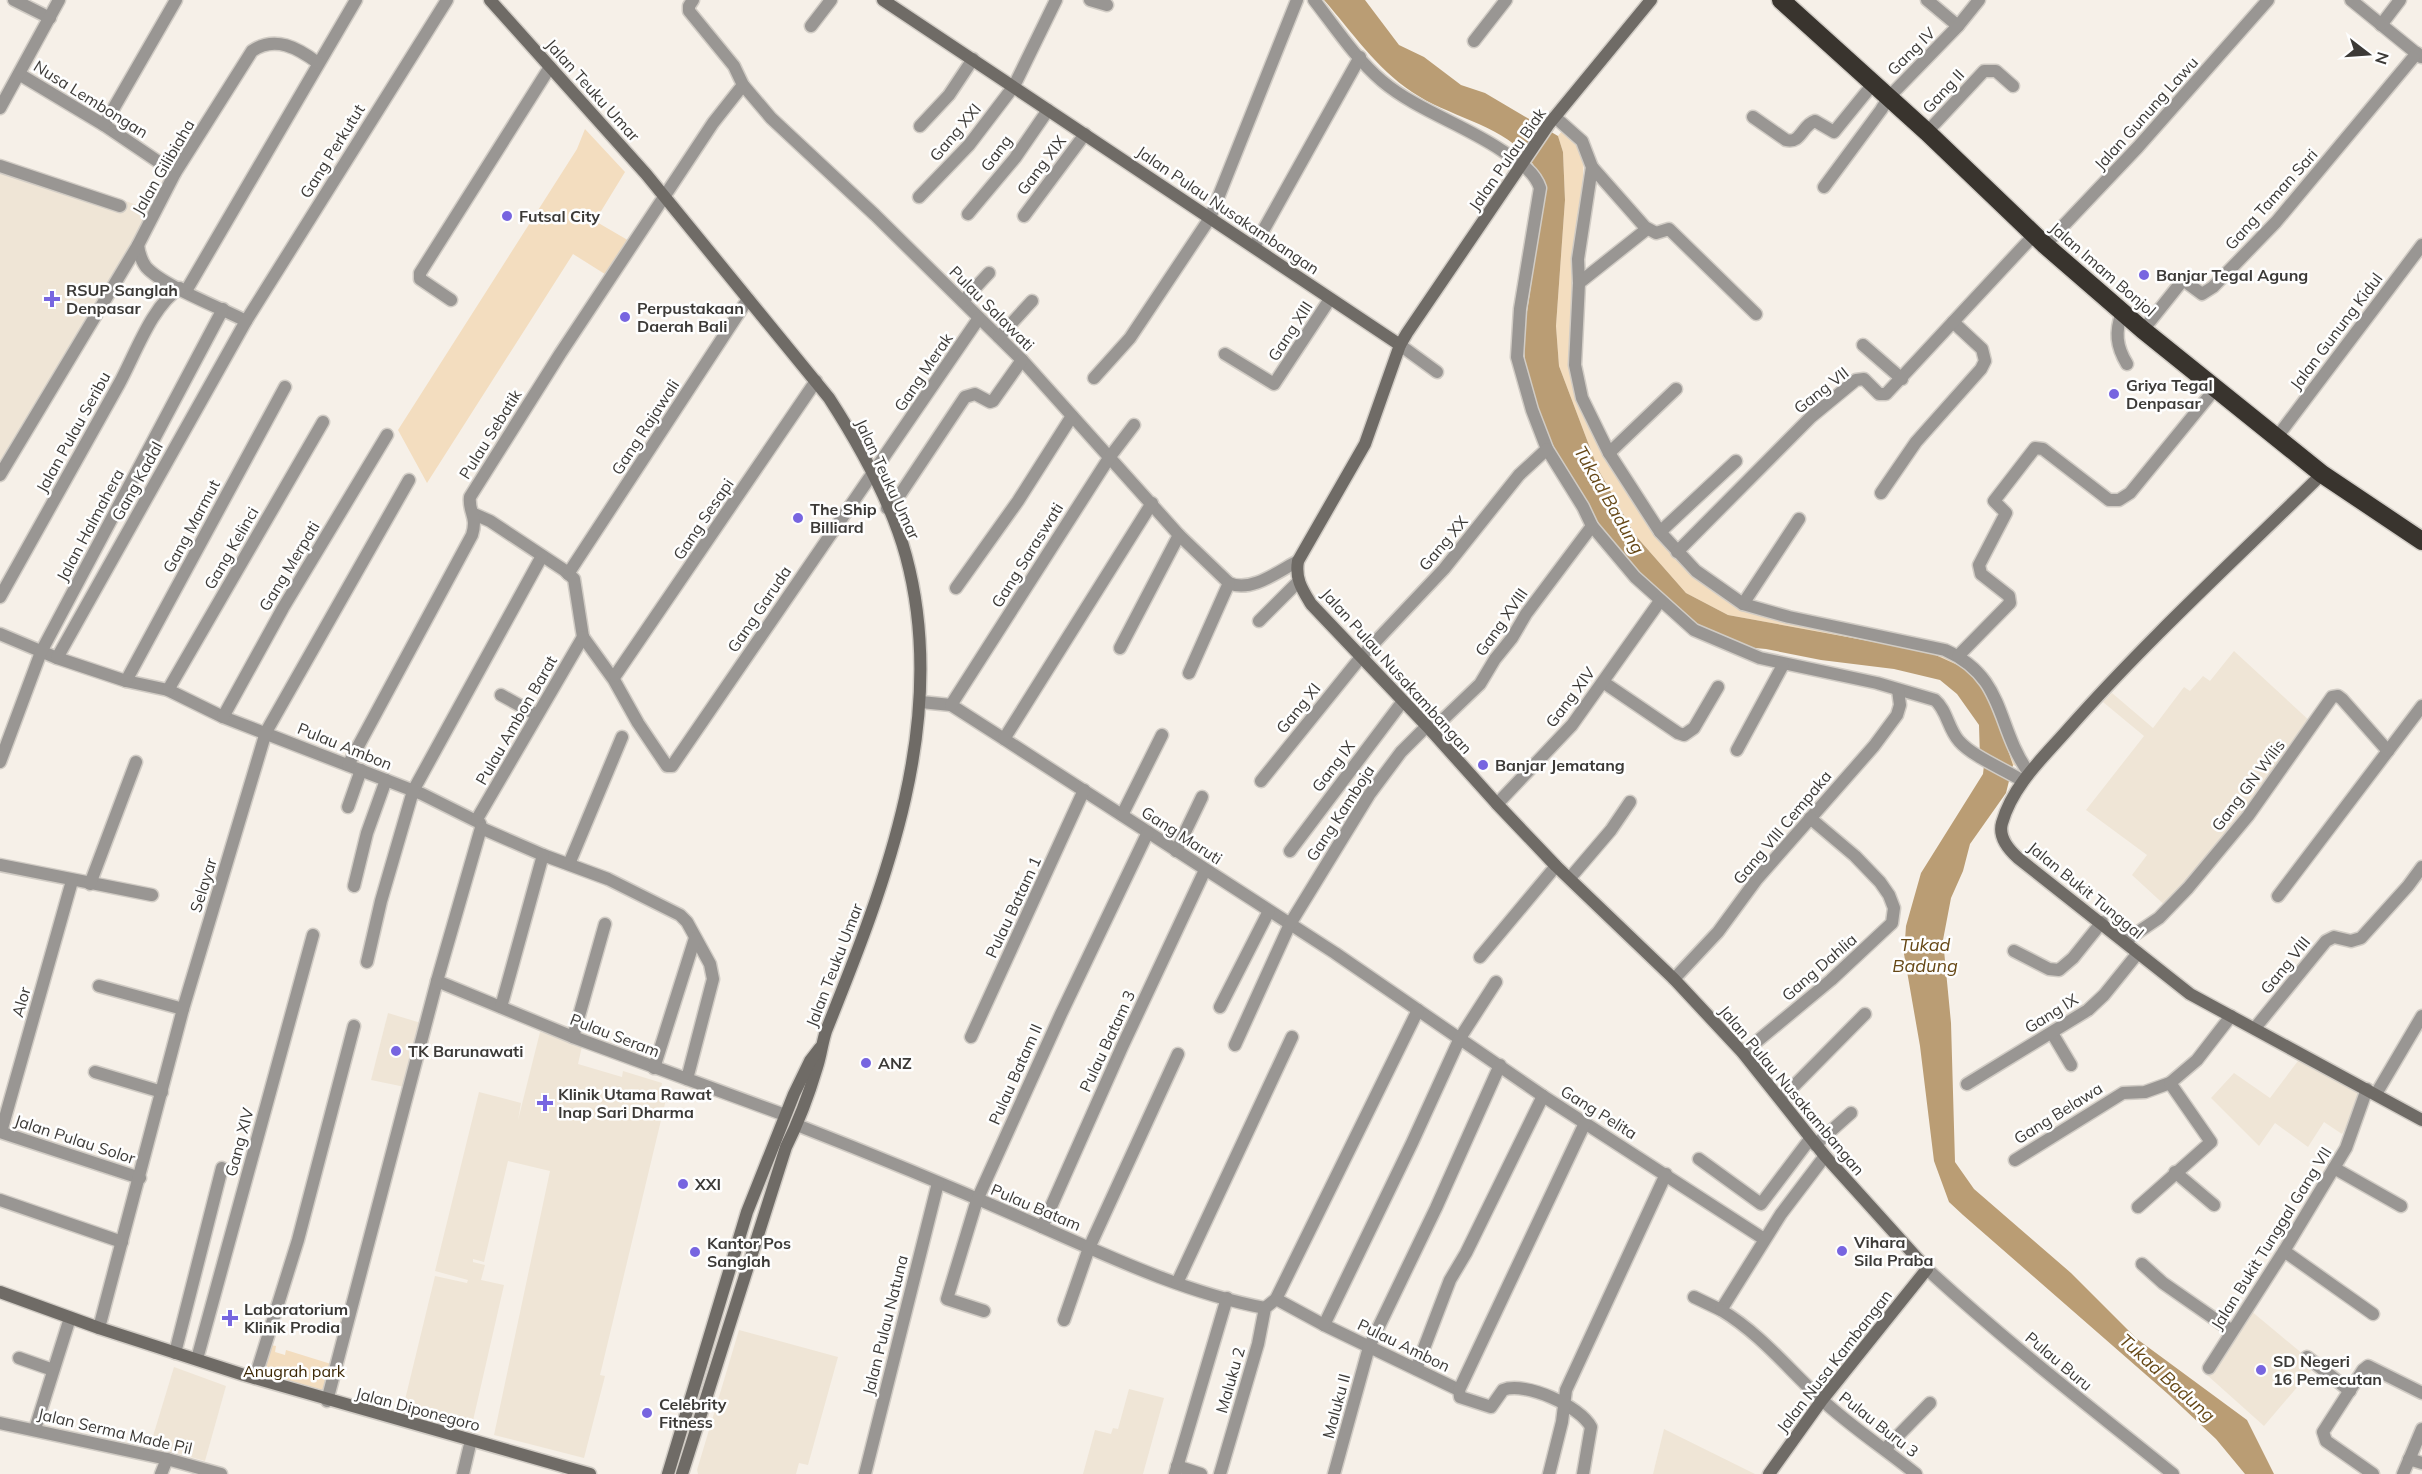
<svg xmlns="http://www.w3.org/2000/svg" width="2422" height="1474" viewBox="0 0 2422 1474" font-family="Mulish,sans-serif">
	<rect width="100%" height="100%" fill="#f6f0e8"/>
	<g fill="#efe5d6">
		<polygon points="0,159 152,210 0,463"/>
		<polygon points="2234,651 2312,723 2170,910 2132,875 2147,855 2086,810 2144,736 2103,702 2112,693 2153,728 2184,687 2190,691 2203,676 2210,681"/>
		<polygon points="388,1013 421,1023 405,1087 371,1080"/>
		<polygon points="540,1032 583,1042 578,1064 622,1077 623,1071 662,1083 661,1089 668,1091 601,1371 600,1375 605,1376 604,1380 584,1458 494,1435 550,1171 508,1161 484,1262 473,1259 473,1262 485,1265 481,1280 504,1285 472,1425 403,1408 435,1276 467,1283 468,1280 435,1271 479,1092 521,1103 518,1120"/>
		<polygon points="2301,1057 2364,1095 2342,1134 2324,1122 2308,1147 2275,1123 2259,1146 2211,1098 2234,1073 2270,1098"/>
		<polygon points="2250,1310 2316,1365 2264,1426 2207,1375"/>
		<polygon points="739,1330 838,1357 808,1465 799,1463 796,1474 698,1474 697,1470"/>
		<polygon points="174,1367 226,1386 205,1461 150,1446"/>
		<polygon points="1129,1389 1164,1398 1143,1474 1083,1474 1095,1430 1111,1434 1113,1428 1118,1429"/>
		<polygon points="1664,1429 1755,1474 1653,1474"/>
	</g>
	<g fill="#f3ddbf">
		<polygon points="585,129 625,172 595,221 631,242 608,276 573,254 427,483 398,430 577,149"/>
		<polygon points="1562,131 1575,139 1584,157 1573,356 1574,371 1587,418 1614,466 1650,523 1683,566 1717,593 1741,607 1774,617 1925,649 1963,663 1978,675 1987,686 2019,764 2016,766 2013,765 1987,688 1972,672 1929,652 1728,615 1686,593 1635,535 1598,469 1559,366 1556,326 1565,200 1563,152 1558,136"/>
		<polygon points="261,1343 276,1346 275,1352 285,1355 286,1350 331,1364 322,1396 250,1376"/>
	</g>
	<path fill="#ba9d74" d="M1324,0H1365L1399,45L1424,57L1461,85L1485,93L1558,136L1563,152L1565,200L1556,326L1559,366L1598,469L1635,535L1686,593L1728,615L1929,652L1973,672L1987,688L2013,765L2006,793L1970,844L1963,871L1951,898L1943,940L1951,1023L1955,1162L1974,1189L2071,1273L2137,1339L2247,1420L2274,1474H2245L2216,1439L2168,1394L1963,1215L1949,1202L1934,1161L1920,1046L1904,954L1906,926L1921,873L1983,774L1984,765L1980,759L1979,725L1957,694L1940,680L1894,669L1821,660L1766,649L1744,647L1691,624L1613,549L1570,484L1544,432L1527,384L1523,338L1545,193C1531,127 1459,124 1412,92C1376,68 1352,32 1324,0Z"/>
	<g fill="none" stroke-linecap="round" stroke-linejoin="round">
		<defs>
			<g id="street">
				<polyline points="14,0 50,18"/>
				<path d="M693,0L689,6V11L734,66L743,85L771,118L875,215L1022,360L1179,535L1229,583C1251,593 1279,571 1298,561"/>
				<polyline points="1090,0 1107,5"/>
				<path d="M1314,0C1335,27 1356,59 1382,81C1415,109 1464,125 1501,150C1516,160 1534,170 1540,188L1520,309L1517,357L1532,410L1547,449L1583,507L1592,526L1635,577L1694,630L1760,658L1877,683L1935,700C1947,710 1948,729 1959,741C1973,757 2004,769 2023,781"/>
				<polyline points="1927,0 1958,26"/>
				<polyline points="2351,0 2421,57"/>
				<polyline points="2381,25 2400,0"/>
				<polyline points="811,26 831,0"/>
				<polyline points="1474,41 1506,0"/>
				<polyline points="19,74 104,125 175,173"/>
				<polyline points="0,108 59,0"/>
				<path d="M1555,117L1582,141L1592,167L1578,259L1579,283L1575,365L1582,398L1609,453L1660,532L1696,571L1743,604L1789,617L1945,650C2007,678 1995,726 2029,773"/>
				<path d="M1753,117L1786,140C1801,144 1802,125 1815,121L1834,132L1873,84"/>
				<polyline points="104,125 176,0"/>
				<polyline points="920,126 949,95 973,59"/>
				<polyline points="1927,132 1984,71 1996,71 2013,86"/>
				<polyline points="0,166 120,206"/>
				<polyline points="1592,167 1645,227 1656,233 1669,229 1756,314"/>
				<polyline points="1824,187 1881,110 1889,97 1958,26 1979,0"/>
				<polyline points="919,197 969,145 1014,86 1056,0"/>
				<polyline points="968,214 1015,158 1048,110"/>
				<polyline points="1024,216 1085,134"/>
				<path d="M138,245C139,254 141,260 146,267C163,286 221,308 246,321"/>
				<polyline points="2045,245 2138,147 2268,0"/>
				<polyline points="1254,247 1360,57"/>
				<polyline points="1579,283 1647,229"/>
				<polyline points="186,291 356,0"/>
				<polyline points="451,300 420,279 420,273 550,67"/>
				<polyline points="963,301 989,273"/>
				<path d="M2122,312C2115,332 2116,346 2127,364"/>
				<polyline points="2143,330 2183,280 2202,294 2213,287 2276,222 2417,53"/>
				<polyline points="999,337 1032,301"/>
				<polyline points="1400,345 1437,372"/>
				<polyline points="1863,345 1902,379"/>
				<polyline points="1225,354 1274,384 1330,299"/>
				<polyline points="1094,378 1130,338 1210,218 1297,0"/>
				<polyline points="2277,437 2422,245"/>
				<polyline points="1609,453 1676,389"/>
				<path d="M0,475L138,245L175,173L252,51C275,35 298,48 318,63"/>
				<polyline points="1881,493 1916,442 1981,369 1985,361 1982,349 1953,322"/>
				<polyline points="887,508 901,493 965,397 975,394 990,402 993,401 1022,360"/>
				<polyline points="474,514 490,521 564,570 574,579 583,637"/>
				<polyline points="1660,532 1736,461"/>
				<polyline points="1677,552 1811,417 1856,380 1864,379 1879,394 1886,394 2034,235"/>
				<polyline points="568,574 748,299"/>
				<polyline points="956,588 1018,501 1072,416"/>
				<path d="M0,597C40,526 79,455 119,384C135,355 152,305 180,288"/>
				<polyline points="1743,604 1799,519"/>
				<polyline points="1259,621 1298,582"/>
				<polyline points="0,634 57,658 126,681 168,690 223,717 422,794 480,823 481,828 437,981 327,1401"/>
				<polyline points="583,637 614,680 638,723 667,766 672,766 979,318"/>
				<polyline points="1120,648 1179,535"/>
				<polyline points="1958,656 2010,603 2009,596 1981,574 1979,565 2006,513 1994,501 2035,448 2043,449 2109,500 2119,500 2130,493 2215,389"/>
				<polyline points="57,658 246,321 447,0"/>
				<polyline points="1189,673 1229,583"/>
				<polyline points="615,676 816,381"/>
				<polyline points="126,681 285,387"/>
				<polyline points="1603,682 1678,733 1684,735 1694,728 1718,687"/>
				<polyline points="168,690 323,422"/>
				<polyline points="501,695 537,715"/>
				<polyline points="921,702 951,705 1004,739 1335,953 1543,1096 1764,1239"/>
				<polyline points="951,705 1109,458 1134,425"/>
				<polyline points="223,717 283,608 387,435"/>
				<polyline points="1431,731 1480,684 1495,659 1512,638 1526,614 1592,526"/>
				<polyline points="1004,739 1152,503"/>
				<polyline points="1737,750 1783,665"/>
				<polyline points="0,762 41,652 223,309"/>
				<path d="M348,765L472,535C478,516 468,512 470,497L560,354L713,123L743,85"/>
				<polyline points="1261,781 1361,657 1444,569 1519,475 1547,449"/>
				<polyline points="1497,804 1572,725 1660,601"/>
				<polyline points="348,807 361,770"/>
				<polyline points="1122,815 1162,735"/>
				<polyline points="477,819 583,637"/>
				<polyline points="481,828 543,855 608,879 680,915 687,922 710,964 713,979 687,1079"/>
				<polyline points="1176,851 1202,797"/>
				<polyline points="1290,851 1403,701"/>
				<polyline points="569,864 622,737"/>
				<polyline points="0,865 152,895"/>
				<polyline points="1570,878 1611,830 1630,802"/>
				<polyline points="90,884 136,762"/>
				<polyline points="354,886 367,833 386,780"/>
				<polyline points="2278,896 2422,706"/>
				<polyline points="2125,941 2159,918 2188,888 2248,816 2332,697 2338,696 2342,699 2388,751"/>
				<polyline points="2014,951 2049,969 2059,970 2073,958 2102,922"/>
				<polyline points="1480,957 1556,866"/>
				<polyline points="367,962 381,901 413,791 542,556"/>
				<polyline points="1674,979 1718,932 1757,879 1874,746 1897,715 1900,705 1898,690"/>
				<polyline points="437,981 573,1037 785,1115"/>
				<polyline points="99,986 183,1009"/>
				<polyline points="501,1007 543,855"/>
				<polyline points="1220,1007 1269,911"/>
				<polyline points="2255,1028 2326,941 2334,937 2351,941 2361,938 2408,886 2422,867"/>
				<polyline points="2052,1033 2071,1065"/>
				<polyline points="573,1037 605,924"/>
				<polyline points="971,1037 1084,790"/>
				<polyline points="1235,1045 1290,924 1369,795 1401,752 1427,726"/>
				<polyline points="1743,1053 1831,980 1892,923 1894,908 1889,895 1880,882 1855,856 1810,818"/>
				<polyline points="654,1068 695,938"/>
				<polyline points="95,1072 162,1092"/>
				<polyline points="1967,1084 2088,1010 2104,995 2138,953"/>
				<polyline points="2376,1094 2422,1016"/>
				<polyline points="1781,1099 1865,1014"/>
				<path d="M797,1125C879,1157 961,1191 1042,1227C1114,1259 1187,1293 1265,1308"/>
				<polyline points="0,1132 140,1178"/>
				<polyline points="1,1132 72,881"/>
				<polyline points="1815,1145 1851,1113"/>
				<polyline points="1699,1159 1761,1204 1810,1139"/>
				<polyline points="2015,1160 2123,1093 2145,1092 2170,1083 2197,1060 2231,1016"/>
				<polyline points="2334,1168 2401,1206"/>
				<polyline points="2175,1172 2214,1205"/>
				<polyline points="0,1200 122,1242"/>
				<polyline points="2138,1207 2211,1142 2170,1083"/>
				<polyline points="1042,1227 1122,1047 1205,870"/>
				<polyline points="2284,1251 2373,1314"/>
				<polyline points="2142,1264 2163,1283 2232,1331"/>
				<path d="M1927,1269C2006,1342 2090,1407 2173,1474"/>
				<polyline points="1177,1283 1292,1037"/>
				<polyline points="1694,1297 1721,1310 1781,1214 1825,1156"/>
				<path d="M1276,1299L1324,1325L1459,1390L1460,1397L1491,1407L1503,1390C1525,1381 1580,1406 1591,1427L1583,1474"/>
				<path d="M1721,1310C1762,1335 1787,1368 1821,1399C1850,1426 1885,1449 1916,1474"/>
				<polyline points="984,1311 947,1299 977,1200 1061,1014 1148,832"/>
				<polyline points="1064,1320 1089,1248 1178,1054"/>
				<polyline points="1324,1325 1412,1143 1460,1038 1496,982"/>
				<polyline points="99,1328 183,1009 266,732 409,480"/>
				<polyline points="175,1353 222,1168"/>
				<polyline points="2307,1357 2350,1391"/>
				<polyline points="19,1358 53,1370"/>
				<polyline points="197,1359 313,935"/>
				<polyline points="2209,1368 2284,1251 2346,1148 2367,1089"/>
				<polyline points="1416,1369 1450,1280 1466,1253 1543,1096"/>
				<polyline points="255,1378 298,1240 354,1026"/>
				<polyline points="1459,1390 1585,1123"/>
				<polyline points="0,1423 167,1459 221,1474"/>
				<polyline points="35,1429 70,1318"/>
				<polyline points="1885,1449 1930,1403"/>
				<polyline points="2409,1459 2422,1463"/>
				<polyline points="1177,1466 1201,1474"/>
				<polyline points="161,1474 167,1459"/>
				<polyline points="463,1474 471,1440"/>
				<polyline points="865,1474 938,1183"/>
				<polyline points="1175,1474 1227,1298"/>
				<polyline points="1220,1474 1258,1344 1265,1308 1276,1299 1418,1010"/>
				<polyline points="1334,1474 1369,1347 1436,1208 1500,1065"/>
				<polyline points="1549,1474 1562,1422 1566,1390 1666,1174"/>
				<polyline points="2373,1474 2326,1441 2323,1432 2363,1370 2368,1366 2422,1393"/>
				<polyline points="2403,1474 2422,1429"/>
			</g>
			<g id="secondary">
				<path d="M490,0L646,174L829,398C860,446 891,501 906,556C950,719 886,882 826,1031C822,1043 821,1055 817,1067C809,1094 799,1121 786,1147L682,1474"/>
				<polyline points="883,0 1400,345"/>
				<path d="M1651,0L1549,124L1407,333L1400,345L1365,444L1298,561C1295,579 1302,589 1311,604L1427,726L1497,804L1556,866L1674,979L1743,1053L1825,1156L1927,1269L1822,1400L1769,1474"/>
				<path d="M2322,474C2238,557 2149,638 2070,727C2045,756 2013,784 2002,823C1998,837 2008,849 2018,858L2190,994L2422,1120"/>
				<polyline points="0,1292 99,1328 244,1375 590,1474"/>
				<polyline points="668,1474 747,1212 794,1094 810,1061 820,1048"/>
			</g>
			<polyline id="highway" points="1781,0 1927,132 2045,245 2143,330 2322,474 2422,541"/>
		</defs>
		<use href="#street" stroke="#d1ccc5" stroke-width="15"/>
		<use href="#secondary" stroke="#d1ccc5" stroke-width="15"/>
		<use href="#highway" stroke="#d1ccc5" stroke-width="21"/>
		<use href="#street" stroke="#999693" stroke-width="12"/>
		<use href="#secondary" stroke="#6f6b66" stroke-width="12"/>
		<use href="#highway" stroke="#39342e" stroke-width="18"/>
	</g>
	<g fill="#7765e0" stroke="#fefefe" stroke-width="2">
		<circle cx="507" cy="216" r="6"/>
		<circle cx="2144" cy="275" r="6"/>
		<path d="M49 290h6v6h6v6h-6v6h-6v-6h-6v-6h6z"/>
		<circle cx="625" cy="317" r="6"/>
		<circle cx="2114" cy="394" r="6"/>
		<circle cx="798" cy="518" r="6"/>
		<circle cx="1483" cy="765" r="6"/>
		<circle cx="396" cy="1051" r="6"/>
		<circle cx="866" cy="1063" r="6"/>
		<path d="M542 1094h6v6h6v6h-6v6h-6v-6h-6v-6h6z"/>
		<circle cx="683" cy="1184" r="6"/>
		<circle cx="1842" cy="1251" r="6"/>
		<circle cx="695" cy="1252" r="6"/>
		<path d="M227 1309h6v6h6v6h-6v6h-6v-6h-6v-6h6z"/>
		<circle cx="2261" cy="1370" r="6"/>
		<circle cx="647" cy="1413" r="6"/>
	</g>
	<g text-anchor="middle" stroke-width="5" stroke-linejoin="round" paint-order="stroke">
		<g font-size="16" fill="#3c3a37" stroke="#fefefe">
			<text transform="translate(1911 51) rotate(-45)" y="6">Gang IV</text>
			<text transform="translate(593 90) rotate(48)" y="6">Jalan Teuku Umar</text>
			<text transform="translate(1943 91) rotate(-47)" y="6">Gang II</text>
			<text transform="translate(91 99) rotate(32)" y="6">Nusa Lembongan</text>
			<text transform="translate(2146 113) rotate(-48)" y="6">Jalan Gunung Lawu</text>
			<text transform="translate(955 132) rotate(-50)" y="6">Gang XXI</text>
			<text transform="translate(332 151) rotate(-58)" y="6">Gang Perkutut</text>
			<text transform="translate(996 153) rotate(-53)" y="6">Gang</text>
			<text transform="translate(1507 159) rotate(-55)" y="6">Jalan Pulau Biak</text>
			<text transform="translate(1041 165) rotate(-53)" y="6">Gang XIX</text>
			<text transform="translate(163 167) rotate(-60)" y="6">Jalan Gilibiaha</text>
			<text transform="translate(2271 199) rotate(-48)" y="6">Gang Taman Sari</text>
			<text transform="translate(1228 210) rotate(34)" y="6">Jalan Pulau Nusakambangan</text>
			<text transform="translate(2103 269) rotate(41)" y="6">Jalan Imam Bonjol</text>
			<text transform="translate(992 308) rotate(45)" y="6">Pulau Salawati</text>
			<text transform="translate(1290 331) rotate(-57)" y="6">Gang XIII</text>
			<text transform="translate(2336 331) rotate(-53)" y="6">Jalan Gunung Kidul</text>
			<text transform="translate(923 372) rotate(-56)" y="6">Gang Merak</text>
			<text transform="translate(1821 390) rotate(-38)" y="6">Gang VII</text>
			<text transform="translate(645 427) rotate(-57)" y="6">Gang Rajawali</text>
			<text transform="translate(73 432) rotate(-61)" y="6">Jalan Pulau Seribu</text>
			<text transform="translate(490 434) rotate(-58)" y="6">Pulau Sebatik</text>
			<text transform="translate(888 479) rotate(65)" y="6">Jalan Teuku Umar</text>
			<text transform="translate(137 481) rotate(-61)" y="6">Gang Kadal</text>
			<text transform="translate(703 519) rotate(-56)" y="6">Gang Sesapi</text>
			<text transform="translate(90 525) rotate(-62)" y="6">Jalan Halmahera</text>
			<text transform="translate(191 526) rotate(-62)" y="6">Gang Marmut</text>
			<text transform="translate(1443 543) rotate(-50)" y="6">Gang XX</text>
			<text transform="translate(231 548) rotate(-60)" y="6">Gang Kelinci</text>
			<text transform="translate(1027 555) rotate(-58)" y="6">Gang Saraswati</text>
			<text transform="translate(289 566) rotate(-59)" y="6">Gang Merpati</text>
			<text transform="translate(759 609) rotate(-56)" y="6">Gang Garuda</text>
			<text transform="translate(1501 622) rotate(-55)" y="6">Gang XVIII</text>
			<text transform="translate(1397 671) rotate(48)" y="6">Jalan Pulau Nusakambangan</text>
			<text transform="translate(1570 697) rotate(-53)" y="6">Gang XIV</text>
			<text transform="translate(1298 708) rotate(-51)" y="6">Gang XI</text>
			<text transform="translate(516 720) rotate(-60)" y="6">Pulau Ambon Barat</text>
			<text transform="translate(345 746) rotate(22)" y="6">Pulau Ambon</text>
			<text transform="translate(1333 766) rotate(-53)" y="6">Gang IX</text>
			<text transform="translate(2248 785) rotate(-53)" y="6">Gang GN Wilis</text>
			<text transform="translate(1340 813) rotate(-57)" y="6">Gang Kamboja</text>
			<text transform="translate(1782 827) rotate(-50)" y="6">Gang VIII Cempaka</text>
			<text transform="translate(1182 835) rotate(33)" y="6">Gang Maruti</text>
			<text transform="translate(203 885) rotate(-73)" y="6">Selayar</text>
			<text transform="translate(2086 890) rotate(39)" y="6">Jalan Bukit Tunggal</text>
			<text transform="translate(1013 907) rotate(-65)" y="6">Pulau Batam 1</text>
			<text transform="translate(834 965) rotate(-69)" y="6">Jalan Teuku Umar</text>
			<text transform="translate(2285 965) rotate(-51)" y="6">Gang VIII</text>
			<text transform="translate(1819 967) rotate(-41)" y="6">Gang Dahlia</text>
			<text transform="translate(21 1002) rotate(-74)" y="6">Alor</text>
			<text transform="translate(2051 1013) rotate(-32)" y="6">Gang IX</text>
			<text transform="translate(615 1035) rotate(21)" y="6">Pulau Seram</text>
			<text transform="translate(1107 1041) rotate(-65)" y="6">Pulau Batam 3</text>
			<text transform="translate(1015 1074) rotate(-66)" y="6">Pulau Batam II</text>
			<text transform="translate(1792 1090) rotate(50)" y="6">Jalan Pulau Nusakambangan</text>
			<text transform="translate(1599 1112) rotate(32)" y="6">Gang Pelita</text>
			<text transform="translate(2058 1113) rotate(-32)" y="6">Gang Belawa</text>
			<text transform="translate(75 1139) rotate(18)" y="6">Jalan Pulau Solor</text>
			<text transform="translate(239 1142) rotate(-75)" y="6">Gang XIV</text>
			<text transform="translate(1036 1207) rotate(23)" y="6">Pulau Batam</text>
			<text transform="translate(2271 1238) rotate(-58)" y="6">Jalan Bukit Tunggal Gang VII</text>
			<text transform="translate(885 1325) rotate(-76)" y="6">Jalan Pulau Natuna</text>
			<text transform="translate(1404 1345) rotate(26)" y="6">Pulau Ambon</text>
			<text transform="translate(1834 1361) rotate(-52)" y="6">Jalan Nusa Kambangan</text>
			<text transform="translate(2059 1361) rotate(40)" y="6">Pulau Buru</text>
			<text transform="translate(1230 1380) rotate(-74)" y="6">Maluku 2</text>
			<text transform="translate(1336 1406) rotate(-75)" y="6">Maluku II</text>
			<text transform="translate(418 1409) rotate(15)" y="6">Jalan Diponegoro</text>
			<text transform="translate(1879 1424) rotate(38)" y="6">Pulau Buru 3</text>
			<text transform="translate(115 1431) rotate(13)" y="6">Jalan Serma Made Pil</text>
		</g>
		<g font-size="16" font-weight="bold" fill="#3c3a37" stroke="#fefefe" text-anchor="start">
			<text x="519" y="222">Futsal City</text>
			<text x="2156" y="281">Banjar Tegal Agung</text>
			<text x="66" y="296">RSUP Sanglah<tspan x="66" dy="18">Denpasar</tspan></text>
			<text x="637" y="314">Perpustakaan<tspan x="637" dy="18">Daerah Bali</tspan></text>
			<text x="2126" y="391">Griya Tegal<tspan x="2126" dy="18">Denpasar</tspan></text>
			<text x="810" y="515">The Ship<tspan x="810" dy="18">Billiard</tspan></text>
			<text x="1495" y="771">Banjar Jematang</text>
			<text x="408" y="1057">TK Barunawati</text>
			<text x="878" y="1069">ANZ</text>
			<text x="558" y="1100">Klinik Utama Rawat<tspan x="558" dy="18">Inap Sari Dharma</tspan></text>
			<text x="695" y="1190">XXI</text>
			<text x="1854" y="1248">Vihara<tspan x="1854" dy="18">Sila Praba</tspan></text>
			<text x="707" y="1249">Kantor Pos<tspan x="707" dy="18">Sanglah</tspan></text>
			<text x="244" y="1315">Laboratorium<tspan x="244" dy="18">Klinik Prodia</tspan></text>
			<text x="2273" y="1367">SD Negeri<tspan x="2273" dy="18">16 Pemecutan</tspan></text>
			<text x="659" y="1410">Celebrity<tspan x="659" dy="18">Fitness</tspan></text>
		</g>
		<g font-size="16" fill="#3b2603" stroke="#fefefe">
			<text x="294" y="1377">Anugrah park</text>
		</g>
		<g font-size="18" font-style="italic" fill="#664816" stroke="#fefefe">
			<text transform="translate(1609 500) rotate(60)" y="6">Tukad Badung</text>
			<text x="1925" y="951">Tukad<tspan x="1925" dy="21">Badung</tspan></text>
			<text transform="translate(2167 1378) rotate(42)" y="6">Tukad Badung</text>
		</g>
	</g>
	<g transform="translate(2368 54) rotate(107)" stroke="#fefefe" stroke-width="4.5" paint-order="stroke">
	<path d="M0-4.5L10 22L0 15L-10 22Z" fill="#3c3a37"/>
	<text y="-9" font-size="16" font-weight="bold" text-anchor="middle" fill="#3c3a37">N</text>
	</g>
</svg>
